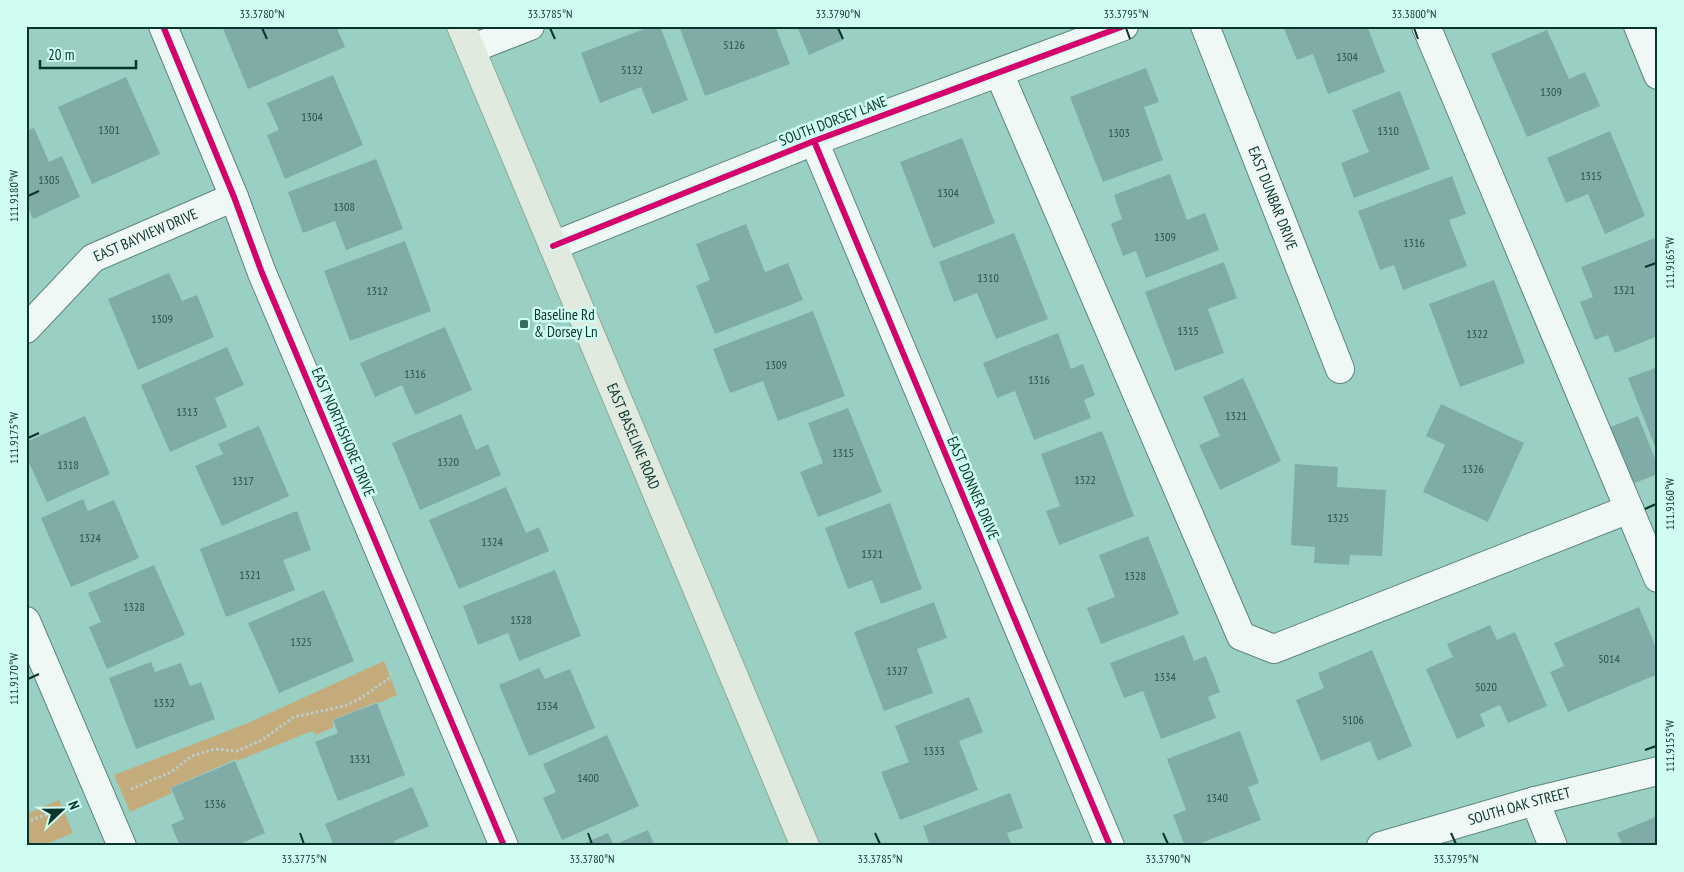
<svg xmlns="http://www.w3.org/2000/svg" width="1684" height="872" viewBox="0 0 1684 872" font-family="'PT Sans Narrow',sans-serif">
	<rect width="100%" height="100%" fill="#9ad0c3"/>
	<g fill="#c3ab7c">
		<polygon points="384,661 397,695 379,703 377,702 332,720 334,727 316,735 312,731 237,761 236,759 170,788 172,793 130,812 114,775 248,723"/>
		<polygon points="59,800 73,833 41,846 39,846 37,842 26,846 26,814"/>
	</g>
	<g fill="#7faca7">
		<polygon points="222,26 336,26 345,47 248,89"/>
		<polygon points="652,26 660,26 688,100 652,114 641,87 600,103 581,53"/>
		<polygon points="679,26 775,26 790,64 705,96"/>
		<polygon points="797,26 837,26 843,40 809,55"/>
		<polygon points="1283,26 1367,26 1385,72 1328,94 1313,54 1297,60"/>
		<polygon points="1547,30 1569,79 1585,72 1600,106 1527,137 1491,54"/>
		<polygon points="1146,68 1159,102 1144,107 1163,160 1103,182 1070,97"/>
		<polygon points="333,75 363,145 285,179 267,135 279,130 267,103"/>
		<polygon points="126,77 160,154 92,184 58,107"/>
		<polygon points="1400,91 1430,169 1354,198 1341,163 1369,152 1352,110"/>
		<polygon points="34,128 49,162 62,156 80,197 33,219 28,207 26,207 26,131"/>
		<polygon points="1610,131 1645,216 1605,234 1588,194 1566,203 1547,158"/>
		<polygon points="962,138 995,223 933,248 900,162"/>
		<polygon points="376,159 403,229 346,250 335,221 303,233 288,192"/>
		<polygon points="1170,174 1187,220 1205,213 1219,250 1146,278 1136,251 1123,256 1111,224 1122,219 1114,195"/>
		<polygon points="1452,176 1466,214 1449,220 1467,266 1403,290 1394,265 1380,270 1358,211"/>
		<polygon points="746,224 765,272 788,263 803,300 715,334 696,286 710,280 696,244"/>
		<polygon points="1014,233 1048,319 996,339 977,293 954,302 939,262"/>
		<polygon points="1655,238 1658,246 1658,336 1615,353 1608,335 1595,340 1580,302 1593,297 1581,267"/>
		<polygon points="405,241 431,311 350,341 324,271"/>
		<polygon points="1224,262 1237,298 1208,309 1224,353 1175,371 1145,292"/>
		<polygon points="169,273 182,301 197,295 214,337 138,370 108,299"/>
		<polygon points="1494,280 1525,363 1460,387 1429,304"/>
		<polygon points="813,311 845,396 778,421 763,381 730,393 713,349"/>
		<polygon points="445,327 472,390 415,415 402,385 375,397 360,363"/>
		<polygon points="1058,333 1071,369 1083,364 1095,395 1084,400 1091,418 1034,440 1015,391 997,398 983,363"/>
		<polygon points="227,347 244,385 215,398 227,427 170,452 141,385"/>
		<polygon points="1658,367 1658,454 1628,378"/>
		<polygon points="1243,378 1281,461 1220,490 1199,445 1220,436 1203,397"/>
		<polygon points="1441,404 1524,443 1488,522 1423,492 1445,445 1426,436"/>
		<polygon points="848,408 882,492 818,517 800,472 823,463 808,423"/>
		<polygon points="461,414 476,450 488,444 501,475 420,510 392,443"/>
		<polygon points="85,416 110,474 47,502 26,456 26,442"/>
		<polygon points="1638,416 1658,466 1658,474 1627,486 1605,429"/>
		<polygon points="259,426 289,496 222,526 195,466 223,454 218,444"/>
		<polygon points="1102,431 1134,516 1059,545 1046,511 1060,506 1041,454"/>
		<polygon points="1295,464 1338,467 1337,487 1386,490 1382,556 1350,555 1349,565 1314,563 1315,547 1291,545"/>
		<polygon points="506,487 526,533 539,527 549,551 459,589 429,520"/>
		<polygon points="83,499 88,511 114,500 139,558 71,587 41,518"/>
		<polygon points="890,503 922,589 881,604 872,580 848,589 825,528"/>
		<polygon points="297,511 311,550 283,560 295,590 226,617 200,549"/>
		<polygon points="1148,536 1179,614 1101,644 1087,608 1115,597 1099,555"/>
		<polygon points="154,565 185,635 107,669 89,627 101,622 88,593"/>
		<polygon points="555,570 581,636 519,661 508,633 478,645 463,606"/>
		<polygon points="324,590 354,661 279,693 248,623"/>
		<polygon points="934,602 947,638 917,649 933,693 884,711 854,632"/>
		<polygon points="1639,607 1658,652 1658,674 1568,712 1550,672 1564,666 1554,643"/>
		<polygon points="1490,625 1497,640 1515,632 1547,706 1508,723 1500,705 1480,714 1485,726 1457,739 1426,669 1453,657 1447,644"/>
		<polygon points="1184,635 1194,661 1206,656 1220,692 1208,697 1216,718 1161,739 1143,691 1124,698 1110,663"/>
		<polygon points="1372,650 1412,746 1378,761 1370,741 1321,761 1296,700 1324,688 1318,673"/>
		<polygon points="151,662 155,672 181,663 190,686 201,682 215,719 136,749 109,678"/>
		<polygon points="539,668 545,679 570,669 595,728 529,756 499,685"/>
		<polygon points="969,697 983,732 959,741 978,790 900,820 881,772 909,762 895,726"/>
		<polygon points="377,703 405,775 338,801 315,742 338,733 333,720"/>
		<polygon points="1240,731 1259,783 1248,787 1261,820 1193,846 1185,846 1173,815 1186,810 1167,759"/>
		<polygon points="607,735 639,806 562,840 543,798 556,792 543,764"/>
		<polygon points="235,761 265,833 235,846 180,846 171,825 184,819 171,788"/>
		<polygon points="412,787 429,826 394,841 397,846 334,846 325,824"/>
		<polygon points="1010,793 1023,828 1007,833 1012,846 930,846 923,826"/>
		<polygon points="1658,816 1658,846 1623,846 1617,833"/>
		<polygon points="648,830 655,846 578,846 608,833 614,845"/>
	</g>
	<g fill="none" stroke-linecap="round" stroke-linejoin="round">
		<defs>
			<g id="minor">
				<polyline points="163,26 234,197 262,273 504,846"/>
				<path id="s1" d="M1205,26L1340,369"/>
				<polyline points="1426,26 1658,578"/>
				<polyline points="1638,26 1658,75"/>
				<polyline points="471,49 530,26"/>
				<polyline points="999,73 1241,636 1274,649 1629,509"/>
				<polyline points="814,141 1110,846"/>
				<polyline points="553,246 814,141 1124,26"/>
				<path id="s2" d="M26,329L93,258L234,197"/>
				<polyline points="26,621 122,846"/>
				<polyline points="1535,801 1553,846"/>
				<path id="s3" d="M1381,846L1535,801L1658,771"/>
			</g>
			<g id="major">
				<path id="s4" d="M461,26L805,846"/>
			</g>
		</defs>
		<use href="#minor" stroke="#5c857c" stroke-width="30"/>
		<use href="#major" stroke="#8ba893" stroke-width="30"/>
		<g stroke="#bccdc9" stroke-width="3" stroke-dasharray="2.5 2.5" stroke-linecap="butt">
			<polyline points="131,789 171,772 192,756 215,749 237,751 262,740 294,717 344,706 358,700 388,679 392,673"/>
			<polyline points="26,822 65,808"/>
		</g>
		<use href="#minor" stroke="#f0f8f6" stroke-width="28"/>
		<use href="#major" stroke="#e0eadf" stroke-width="28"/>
		<defs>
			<g id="cycleway">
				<polyline points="163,26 234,197 262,273 504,846"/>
				<polyline points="814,141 1110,846"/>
				<polyline points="553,246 814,141 1124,26"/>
			</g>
		</defs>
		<use href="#cycleway" stroke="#cffdf1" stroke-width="9"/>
		<use href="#cycleway" stroke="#d6006c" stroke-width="6"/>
	</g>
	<path fill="none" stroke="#07342b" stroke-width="2" d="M262,28L267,39M550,28L555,39M838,28L843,39M1126,28L1130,39M1414,28L1418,39M28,196L39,191M1645,267L1656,263M28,438L39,433M1645,509L1656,504M28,679L39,674M1645,750L1656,746M300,833L304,844M588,833L592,844M875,833L880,844M1163,833L1168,844M1451,833L1456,844"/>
	<rect fill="#3a6b60" stroke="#cffdf1" stroke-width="2" x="519" y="319" width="10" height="10" rx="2.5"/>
	<g text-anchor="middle" stroke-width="5" stroke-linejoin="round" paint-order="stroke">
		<g font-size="12" fill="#25524a">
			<text x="734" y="49">5126</text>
			<text x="1347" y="61">1304</text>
			<text x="632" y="74">5132</text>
			<text x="1551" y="96">1309</text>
			<text x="312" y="121">1304</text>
			<text x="109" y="134">1301</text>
			<text x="1388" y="135">1310</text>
			<text x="1119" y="137">1303</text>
			<text x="1591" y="180">1315</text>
			<text x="49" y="184">1305</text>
			<text x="948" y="197">1304</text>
			<text x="344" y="211">1308</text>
			<text x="1165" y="241">1309</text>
			<text x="1414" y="247">1316</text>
			<text x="988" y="282">1310</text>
			<text x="1624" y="294">1321</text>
			<text x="377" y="295">1312</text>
			<text x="162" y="323">1309</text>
			<text x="1188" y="335">1315</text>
			<text x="1477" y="338">1322</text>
			<text x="776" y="369">1309</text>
			<text x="415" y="378">1316</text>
			<text x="1039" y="384">1316</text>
			<text x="187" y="416">1313</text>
			<text x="1236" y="420">1321</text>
			<text x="843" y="457">1315</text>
			<text x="448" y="466">1320</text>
			<text x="68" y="469">1318</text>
			<text x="1473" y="473">1326</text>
			<text x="1085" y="484">1322</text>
			<text x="243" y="485">1317</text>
			<text x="1338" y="522">1325</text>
			<text x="90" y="542">1324</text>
			<text x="492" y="546">1324</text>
			<text x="872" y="558">1321</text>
			<text x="250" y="579">1321</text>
			<text x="1135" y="580">1328</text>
			<text x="134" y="611">1328</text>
			<text x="521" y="624">1328</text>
			<text x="301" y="646">1325</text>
			<text x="1609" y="663">5014</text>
			<text x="897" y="675">1327</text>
			<text x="1165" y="681">1334</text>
			<text x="1486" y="691">5020</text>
			<text x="164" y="707">1332</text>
			<text x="547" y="710">1334</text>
			<text x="1353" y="724">5106</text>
			<text x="934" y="755">1333</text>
			<text x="360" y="763">1331</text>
			<text x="588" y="782">1400</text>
			<text x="1217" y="802">1340</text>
			<text x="215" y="808">1336</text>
		</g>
		<g font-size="15" fill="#07342b" stroke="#cffdf1">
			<text transform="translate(833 121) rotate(-21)" y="5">SOUTH DORSEY LANE</text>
			<text dy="5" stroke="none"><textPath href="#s1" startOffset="185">EAST DUNBAR DRIVE</textPath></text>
			<text dy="5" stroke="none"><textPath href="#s2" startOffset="155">EAST BAYVIEW DRIVE</textPath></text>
			<text transform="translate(343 432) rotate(67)" y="5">EAST NORTHSHORE DRIVE</text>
			<text dy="5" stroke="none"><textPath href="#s4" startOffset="445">EAST BASELINE ROAD</textPath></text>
			<text transform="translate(973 488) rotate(67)" y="5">EAST DONNER DRIVE</text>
			<text dy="5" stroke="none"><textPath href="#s3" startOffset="144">SOUTH OAK STREET</textPath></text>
		</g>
		<g font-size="15" fill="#07342b" stroke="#cffdf1" text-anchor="start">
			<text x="534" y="320">Baseline Rd<tspan x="534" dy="17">&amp; Dorsey Ln</tspan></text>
		</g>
	</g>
	<rect width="1684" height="872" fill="none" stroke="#cffdf1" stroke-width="55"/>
	<g transform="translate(62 810) rotate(68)" stroke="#cffdf1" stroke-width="4" paint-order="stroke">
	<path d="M0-4L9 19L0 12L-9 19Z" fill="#07342b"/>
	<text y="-8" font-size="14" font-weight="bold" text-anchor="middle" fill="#07342b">N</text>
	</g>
	<path d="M40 60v8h96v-8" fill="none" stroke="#07342b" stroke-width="2.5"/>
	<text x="48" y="60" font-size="15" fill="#07342b" stroke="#cffdf1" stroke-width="4" paint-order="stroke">20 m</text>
	<rect x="28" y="28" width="1628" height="816" fill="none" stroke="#07342b" stroke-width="2"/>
	<g font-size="12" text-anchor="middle" fill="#07342b">
		<text x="262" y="18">33.3780°N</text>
		<text x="550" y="18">33.3785°N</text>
		<text x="838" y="18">33.3790°N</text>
		<text x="1126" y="18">33.3795°N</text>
		<text x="1414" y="18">33.3800°N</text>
		<text transform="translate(14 196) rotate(-90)" y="4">111.9180°W</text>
		<text transform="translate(1670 263) rotate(-90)" y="4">111.9165°W</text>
		<text transform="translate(14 438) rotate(-90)" y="4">111.9175°W</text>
		<text transform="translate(1670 504) rotate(-90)" y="4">111.9160°W</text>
		<text transform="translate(14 679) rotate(-90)" y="4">111.9170°W</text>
		<text transform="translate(1670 746) rotate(-90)" y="4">111.9155°W</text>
		<text x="304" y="863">33.3775°N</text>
		<text x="592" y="863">33.3780°N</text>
		<text x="880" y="863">33.3785°N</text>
		<text x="1168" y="863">33.3790°N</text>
		<text x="1456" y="863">33.3795°N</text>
	</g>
</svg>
